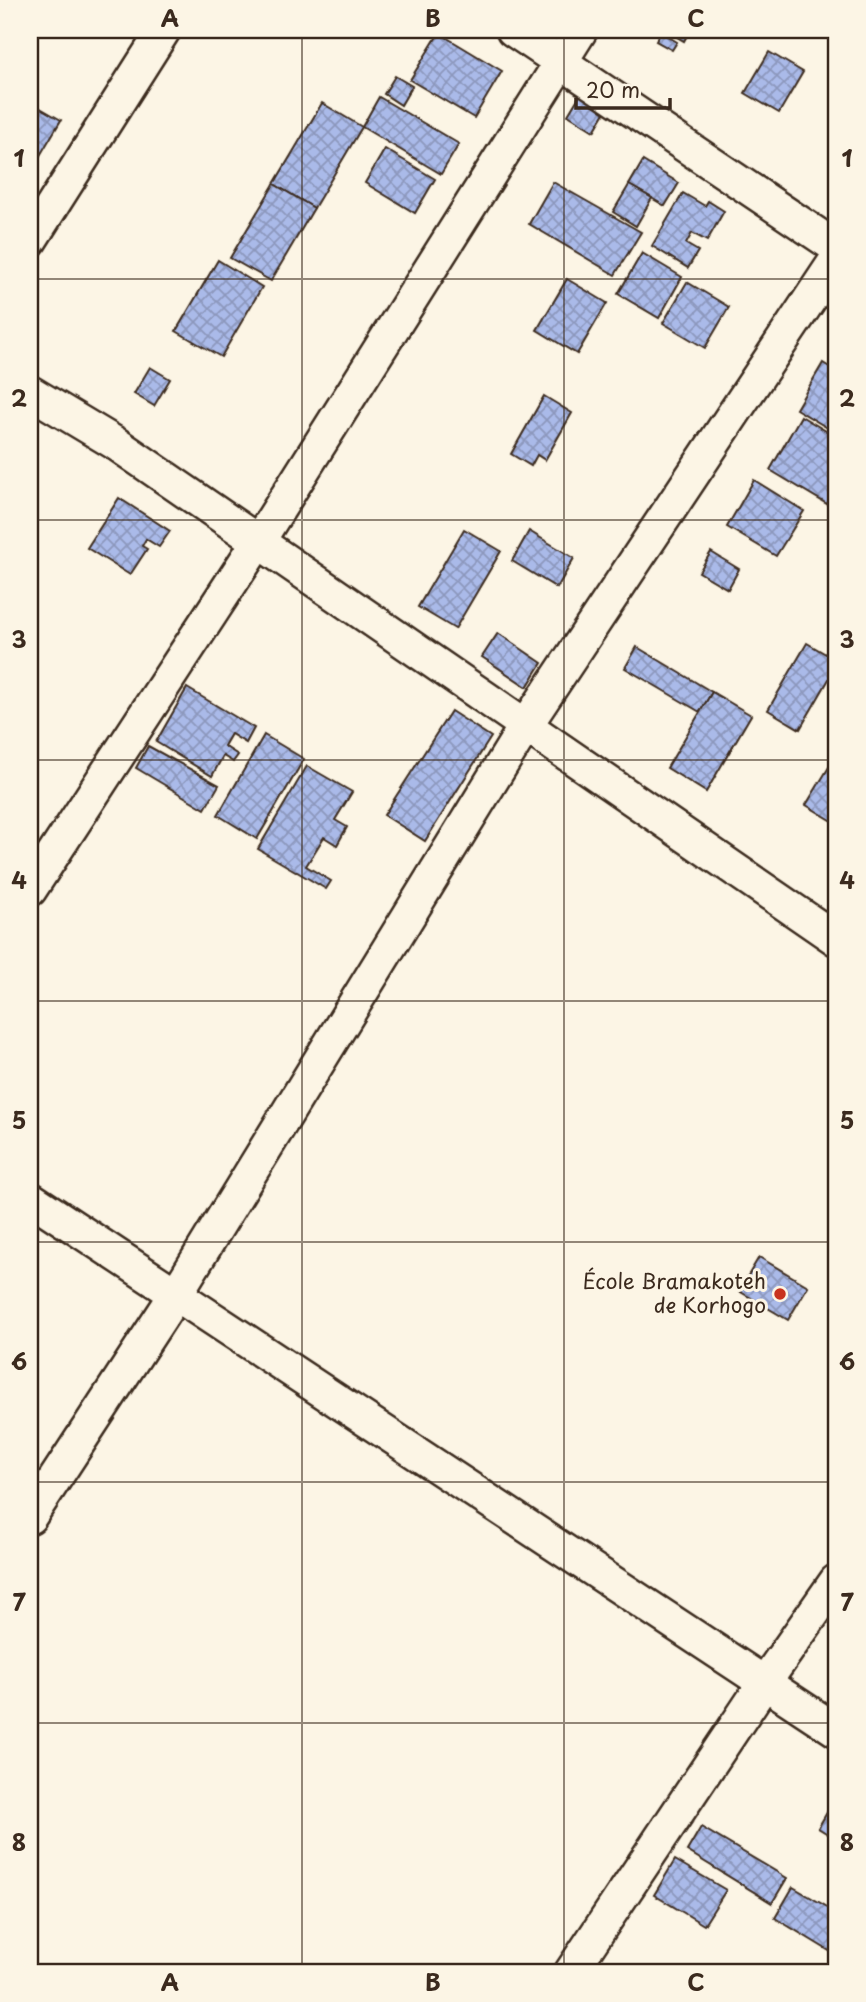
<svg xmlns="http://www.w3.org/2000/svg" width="866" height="2002" viewBox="0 0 866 2002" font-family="'Playpen Sans',sans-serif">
	<defs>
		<pattern id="building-cross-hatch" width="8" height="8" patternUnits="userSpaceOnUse" patternTransform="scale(1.75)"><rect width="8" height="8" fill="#aabae9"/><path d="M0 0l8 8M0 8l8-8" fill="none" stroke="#8c97bc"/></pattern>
	</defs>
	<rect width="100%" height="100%" fill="#fcf5e5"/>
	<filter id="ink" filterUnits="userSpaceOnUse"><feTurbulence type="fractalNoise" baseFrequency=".0143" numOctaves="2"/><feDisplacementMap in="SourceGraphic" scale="14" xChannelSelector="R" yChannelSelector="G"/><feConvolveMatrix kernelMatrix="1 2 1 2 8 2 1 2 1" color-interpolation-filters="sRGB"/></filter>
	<g filter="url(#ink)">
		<g fill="url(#building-cross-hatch)" stroke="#3b2a1e" stroke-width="2">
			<polygon points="665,30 690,30 684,41"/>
			<polygon points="661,32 677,42 672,50 656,41"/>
			<polygon points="439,33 502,71 474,118 410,80"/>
			<polygon points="769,52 803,72 779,113 745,93"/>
			<polygon points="395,76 412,86 401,105 384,94"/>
			<polygon points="583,90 609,106 594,131 568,115"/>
			<polygon points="379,97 459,144 441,174 362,127"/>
			<polygon points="30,102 61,120 32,169 30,168"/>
			<polygon points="322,103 362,127 314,208 274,184"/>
			<polygon points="385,149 435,179 415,213 365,183"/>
			<polygon points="643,161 679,183 665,206 629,185"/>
			<polygon points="553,182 641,232 615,275 529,224"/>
			<polygon points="274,184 314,208 271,281 230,258"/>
			<polygon points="629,185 652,198 636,226 613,212"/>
			<polygon points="683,193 705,206 708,201 724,211 707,241 692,233 686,244 698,251 688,268 652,246"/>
			<polygon points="642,253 682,277 659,318 618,294"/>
			<polygon points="218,260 262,287 221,357 176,331"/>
			<polygon points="567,279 607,303 577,354 537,330"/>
			<polygon points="687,282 729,307 705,348 663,323"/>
			<polygon points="823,363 836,371 836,433 796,409"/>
			<polygon points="150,367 170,379 154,406 134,394"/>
			<polygon points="544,396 572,413 545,460 537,455 531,466 511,454"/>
			<polygon points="801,416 836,437 836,488 827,504 770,470"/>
			<polygon points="754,480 804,511 776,556 727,527"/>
			<polygon points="119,498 170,531 159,547 146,539 142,546 147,549 130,575 87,548"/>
			<polygon points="464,529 501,551 455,629 418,607"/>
			<polygon points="529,531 574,558 557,588 512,561"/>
			<polygon points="711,552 739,569 728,589 699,572"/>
			<polygon points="498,633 542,663 527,687 482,657"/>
			<polygon points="807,643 836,660 836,667 800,729 768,710"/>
			<polygon points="637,647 712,692 700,712 625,668"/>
			<polygon points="187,688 254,728 246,743 231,734 224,746 238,755 233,762 223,756 212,776 156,742"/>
			<polygon points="712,692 751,715 706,792 667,768"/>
			<polygon points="451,711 491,737 425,841 384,815"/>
			<polygon points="264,735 304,759 257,839 218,815"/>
			<polygon points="148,746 219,785 205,809 136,768"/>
			<polygon points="307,766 352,792 335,820 347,827 337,845 324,837 306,866 331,881 326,889 258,849"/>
			<polygon points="829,767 836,771 836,823 806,805"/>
			<polygon points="759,1257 808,1286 788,1320 739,1291"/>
			<polygon points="836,1797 836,1839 818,1828"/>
			<polygon points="701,1827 787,1878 772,1903 687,1851"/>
			<polygon points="675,1860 726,1890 704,1925 654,1895"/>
			<polygon points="793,1887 836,1912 836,1955 775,1918"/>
		</g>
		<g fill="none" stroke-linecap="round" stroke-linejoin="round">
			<defs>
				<g id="minor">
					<polyline points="513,30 836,247"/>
					<polyline points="30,241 164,30"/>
					<polyline points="30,392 115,443 836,939"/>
					<polyline points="30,890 258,542 581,30"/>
					<polyline points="30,1198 836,1730"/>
					<polyline points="30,1517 176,1294 526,725 836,260"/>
					<polyline points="571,1972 765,1682 836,1581"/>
				</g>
			</defs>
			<use href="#minor" stroke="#3b2a1e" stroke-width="37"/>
			<use href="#minor" stroke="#fcf5e5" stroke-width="32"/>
		</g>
	</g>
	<path fill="none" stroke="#3b2a1e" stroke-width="2" stroke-opacity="0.55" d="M302,30V1972M564,30V1972M30,279H836M30,520H836M30,760H836M30,1001H836M30,1242H836M30,1482H836M30,1723H836"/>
	<circle fill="#c8321e" stroke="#fcf5e5" stroke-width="2.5" cx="780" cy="1294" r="7"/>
	<g text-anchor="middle" stroke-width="6" stroke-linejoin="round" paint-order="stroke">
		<g font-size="21" fill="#3b2a1e" stroke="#fcf5e5" text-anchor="end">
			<text x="766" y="1289">École Bramakoteh<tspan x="766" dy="24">de Korhogo</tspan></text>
		</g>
	</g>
	<rect width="866" height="2002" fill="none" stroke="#fcf5e5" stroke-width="77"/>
	<path d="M576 98v10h94v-10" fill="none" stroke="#3b2a1e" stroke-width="3.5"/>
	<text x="586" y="98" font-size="21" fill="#3b2a1e" stroke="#fcf5e5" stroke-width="5" paint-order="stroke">20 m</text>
	<rect x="38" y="38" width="790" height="1926" fill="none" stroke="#3b2a1e" stroke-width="2.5"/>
	<g font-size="23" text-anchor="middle" font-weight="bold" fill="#3b2a1e">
		<text x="170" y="27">A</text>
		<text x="433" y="27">B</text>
		<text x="696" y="27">C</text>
		<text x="19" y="167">1</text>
		<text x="847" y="167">1</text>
		<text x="19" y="407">2</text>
		<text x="847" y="407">2</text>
		<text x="19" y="648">3</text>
		<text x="847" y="648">3</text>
		<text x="19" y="889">4</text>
		<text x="847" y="889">4</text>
		<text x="19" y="1129">5</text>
		<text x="847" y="1129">5</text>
		<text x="19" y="1370">6</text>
		<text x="847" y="1370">6</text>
		<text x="19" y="1611">7</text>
		<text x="847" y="1611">7</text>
		<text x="19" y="1851">8</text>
		<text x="847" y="1851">8</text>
		<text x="170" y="1991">A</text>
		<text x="433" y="1991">B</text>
		<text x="696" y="1991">C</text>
	</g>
</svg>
